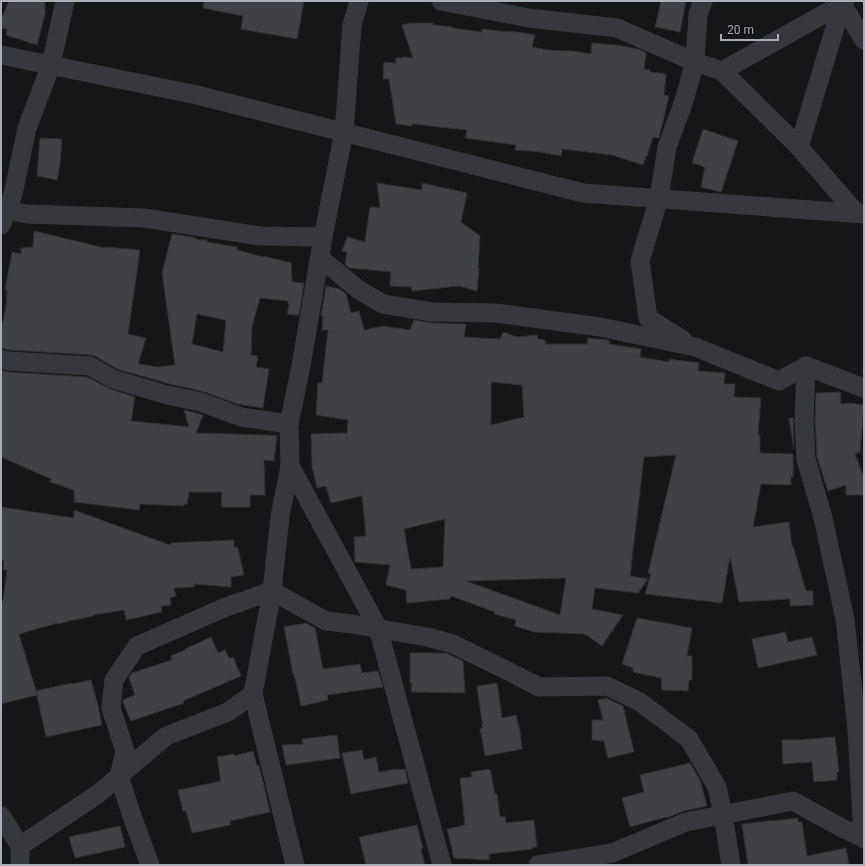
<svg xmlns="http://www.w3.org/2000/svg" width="865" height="866" viewBox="0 0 865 866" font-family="Roboto,sans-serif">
	<rect width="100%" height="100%" fill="#161618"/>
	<g fill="#404145" stroke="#303034" fill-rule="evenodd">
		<polygon points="9,1 45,1 45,14 37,45 6,35 7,29 1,28 1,20"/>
		<polygon points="204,1 304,1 297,39 241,29 243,16 203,8"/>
		<polygon points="661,1 686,1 680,32 655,27"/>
		<polygon points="410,23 433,23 433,25 453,27 452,28 482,32 482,29 510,32 511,31 535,35 532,47 548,50 572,51 591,54 592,43 617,45 638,49 646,53 644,69 650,70 650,72 666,74 664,95 669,96 659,138 653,137 647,156 646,156 643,165 612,155 562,149 561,156 540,152 515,150 516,145 465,138 467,130 412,124 412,126 396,124 389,79 383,79 384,62 396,63 396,58 403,58 403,57 413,58 402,25"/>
		<polygon points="703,129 738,141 721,192 701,187 705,167 692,163"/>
		<polygon points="40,138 62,139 60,164 57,180 37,176"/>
		<polygon points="377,183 422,190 422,183 467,193 461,222 480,236 478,268 479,268 477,291 459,286 412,291 411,287 390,286 391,272 349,268 345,264 347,252 342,251 347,237 365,242 370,207 380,208"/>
		<path d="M34,231L105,248L106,247L140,250L128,334L146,338L138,364L158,367L175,365L162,273L172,234L192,237L200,240H207V242L237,247V250L263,257V256L291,263L292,282L304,283L299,315L287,314L289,304H288V301L260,298L252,326L251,355L258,356L256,367L269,369L263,408L237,404L205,392L170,384L117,369L95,356L91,355L11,350L1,348V330L6,307L7,290H5L12,252L21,254V248L33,247ZM197,314L226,320L223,352L192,344Z"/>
		<path d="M326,286L340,289L346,294L351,313L359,311L364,330L383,326L410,330L414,320L432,323L466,324L464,337L500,339L503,332L517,337L537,335L538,339L545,340V344H587L588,338L608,340H609V344L641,349L640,357L669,362V359L699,363L698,371L725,373L724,384H735L734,397L761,398L758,435H760V453L793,454V477H791V485L761,484L753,527L789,522L792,546H793L806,591H813V605L790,606V599L739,602L730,557L722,603L645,594L651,574L648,573L676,455L644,457L630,576L648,579L638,593L595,588L592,609L623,615L602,646L585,634L534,632L515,626L516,620L494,614L495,612L451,596L450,599L407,603L406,590L386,585L390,565L355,562L354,537L366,536L362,496L331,503L326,486L317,488L312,467L311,434L347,433L348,420L316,415L318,383H322L328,330H322L323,316H321ZM491,382L522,385L524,417L491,425ZM445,519L443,567L411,569L404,529ZM566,578L560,615L466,581Z"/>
		<polygon points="1,370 8,372 87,377 110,389 135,397 131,421 189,427 184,410 203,415 196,433 269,435 277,436 274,461 264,460 265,495 250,495 250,507 221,507 222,492 189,492 187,504 184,504 184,506 140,504 139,510 74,502 74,490 50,482 51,479 1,457"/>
		<polygon points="840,392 841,404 849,403 864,405 860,452 855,454 864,478 864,495 846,495 846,485 828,491 817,457 815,420 816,393"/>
		<polygon points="789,418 793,418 794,449"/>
		<polygon points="1,507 74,518 74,510 170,545 170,543 234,540 234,547 238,548 244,575 231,577 231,587 194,584 194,587 174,588 176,596 170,598 171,605 161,606 162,612 126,620 124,610 93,615 93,616 74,620 58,624 58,623 19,634 36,691 72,683 73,684 91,680 97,702 97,701 102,725 46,737 37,695 1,704 1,601 3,601 7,570 3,569 4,561 1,560"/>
		<polygon points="637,618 692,628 687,656 692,656 692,680 689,680 688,691 662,690 661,678 633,672 633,668 622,664"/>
		<polygon points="306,623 315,628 323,669 360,664 362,673 378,671 383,687 327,695 328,700 301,706 294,674 293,674 284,627"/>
		<polygon points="785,632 788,642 812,637 817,655 758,668 752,639"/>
		<polygon points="211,637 218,653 225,650 229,658 233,657 241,676 183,701 184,703 131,721 123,702 123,700 135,695 129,677 132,673 172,660 171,656 185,650 185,649"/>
		<polygon points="410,653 446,653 463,661 465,693 411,692 412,683 410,683"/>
		<polygon points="497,683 502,718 516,715 520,731 522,749 485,756 480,728 483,728 477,686"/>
		<polygon points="606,698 623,706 634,752 608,758 604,741 592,740 592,720 603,720 598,700"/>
		<polygon points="337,735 340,758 286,765 282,745 303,744 302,739"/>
		<polygon points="835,737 839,772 837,772 837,780 814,782 812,762 783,764 782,740 798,740"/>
		<polygon points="362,750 364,760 376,757 379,772 397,769 397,770 405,769 408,783 351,794 342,753"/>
		<polygon points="253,751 257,766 259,765 270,812 230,821 231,825 192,833 186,811 183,811 178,790 221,781 217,757 234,754 234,756"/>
		<polygon points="690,763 700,780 707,806 684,811 666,818 666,817 630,827 622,798 644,792 640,775"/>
		<polygon points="490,769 495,794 497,794 500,817 505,816 506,823 534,820 537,847 533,847 533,849 489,854 489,860 454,858 447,829 465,825 460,778 472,777 471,772"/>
		<polygon points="798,818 798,822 802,822 807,856 846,848 849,865 748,865 742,824"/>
		<polygon points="417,825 423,848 421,849 425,865 366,865 359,837"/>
		<polygon points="120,826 125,847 75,858 69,837"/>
	</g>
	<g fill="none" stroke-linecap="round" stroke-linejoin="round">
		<g stroke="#37383d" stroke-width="19">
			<polyline points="359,1 352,25 344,132 323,237 301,366 289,424 290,466 378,628 442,865"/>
			<polyline points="441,1 529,18 617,28 695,62 722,71 799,147 856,213"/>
			<polyline points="841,1 842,4 864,40"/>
			<polyline points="1,55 197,95 583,193 864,214"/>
			<polyline points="722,71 842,4"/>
			<polyline points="799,147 842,4 845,1"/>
			<polyline points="1,208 7,210 27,214 144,218 260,236 323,237"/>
			<polyline points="1,225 13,194 27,128 51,65 65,1"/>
			<polyline points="320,258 359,290 383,304 432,312 496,313 600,327 695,347 779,381 806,366 864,388"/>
			<polyline points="683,340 648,318 640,261 659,198 667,147 683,104 695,62 698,14 703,1"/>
			<polyline points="1,359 9,361 90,366 113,379 167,395 201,402 241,417 289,424"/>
			<polyline points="806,366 804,420 806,459 823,518 845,619 857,729"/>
			<polyline points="253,694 295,865"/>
			<polyline points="860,718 857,729 863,838"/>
			<polyline points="1,816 4,820 20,846"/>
			<polyline points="20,865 20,846 98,794 166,736 228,712 253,694 272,591 280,516 290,466"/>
			<polyline points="150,865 132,816 119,776 125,751 111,708 114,680 137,646 226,607 272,591 326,621 352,624 427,637 453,644 508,671 539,687 607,686 640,702 689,739 717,787 723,815 731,865"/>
			<polyline points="538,865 612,853 686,822 793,801 840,827 863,838 864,839"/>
		</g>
	</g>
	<rect width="865" height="866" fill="none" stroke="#a8adb8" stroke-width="4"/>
	<path d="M721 34v6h57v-6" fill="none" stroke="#a8adb8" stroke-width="2"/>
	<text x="727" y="34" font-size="12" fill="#a8adb8" stroke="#111113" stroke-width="3" paint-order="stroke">20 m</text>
</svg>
